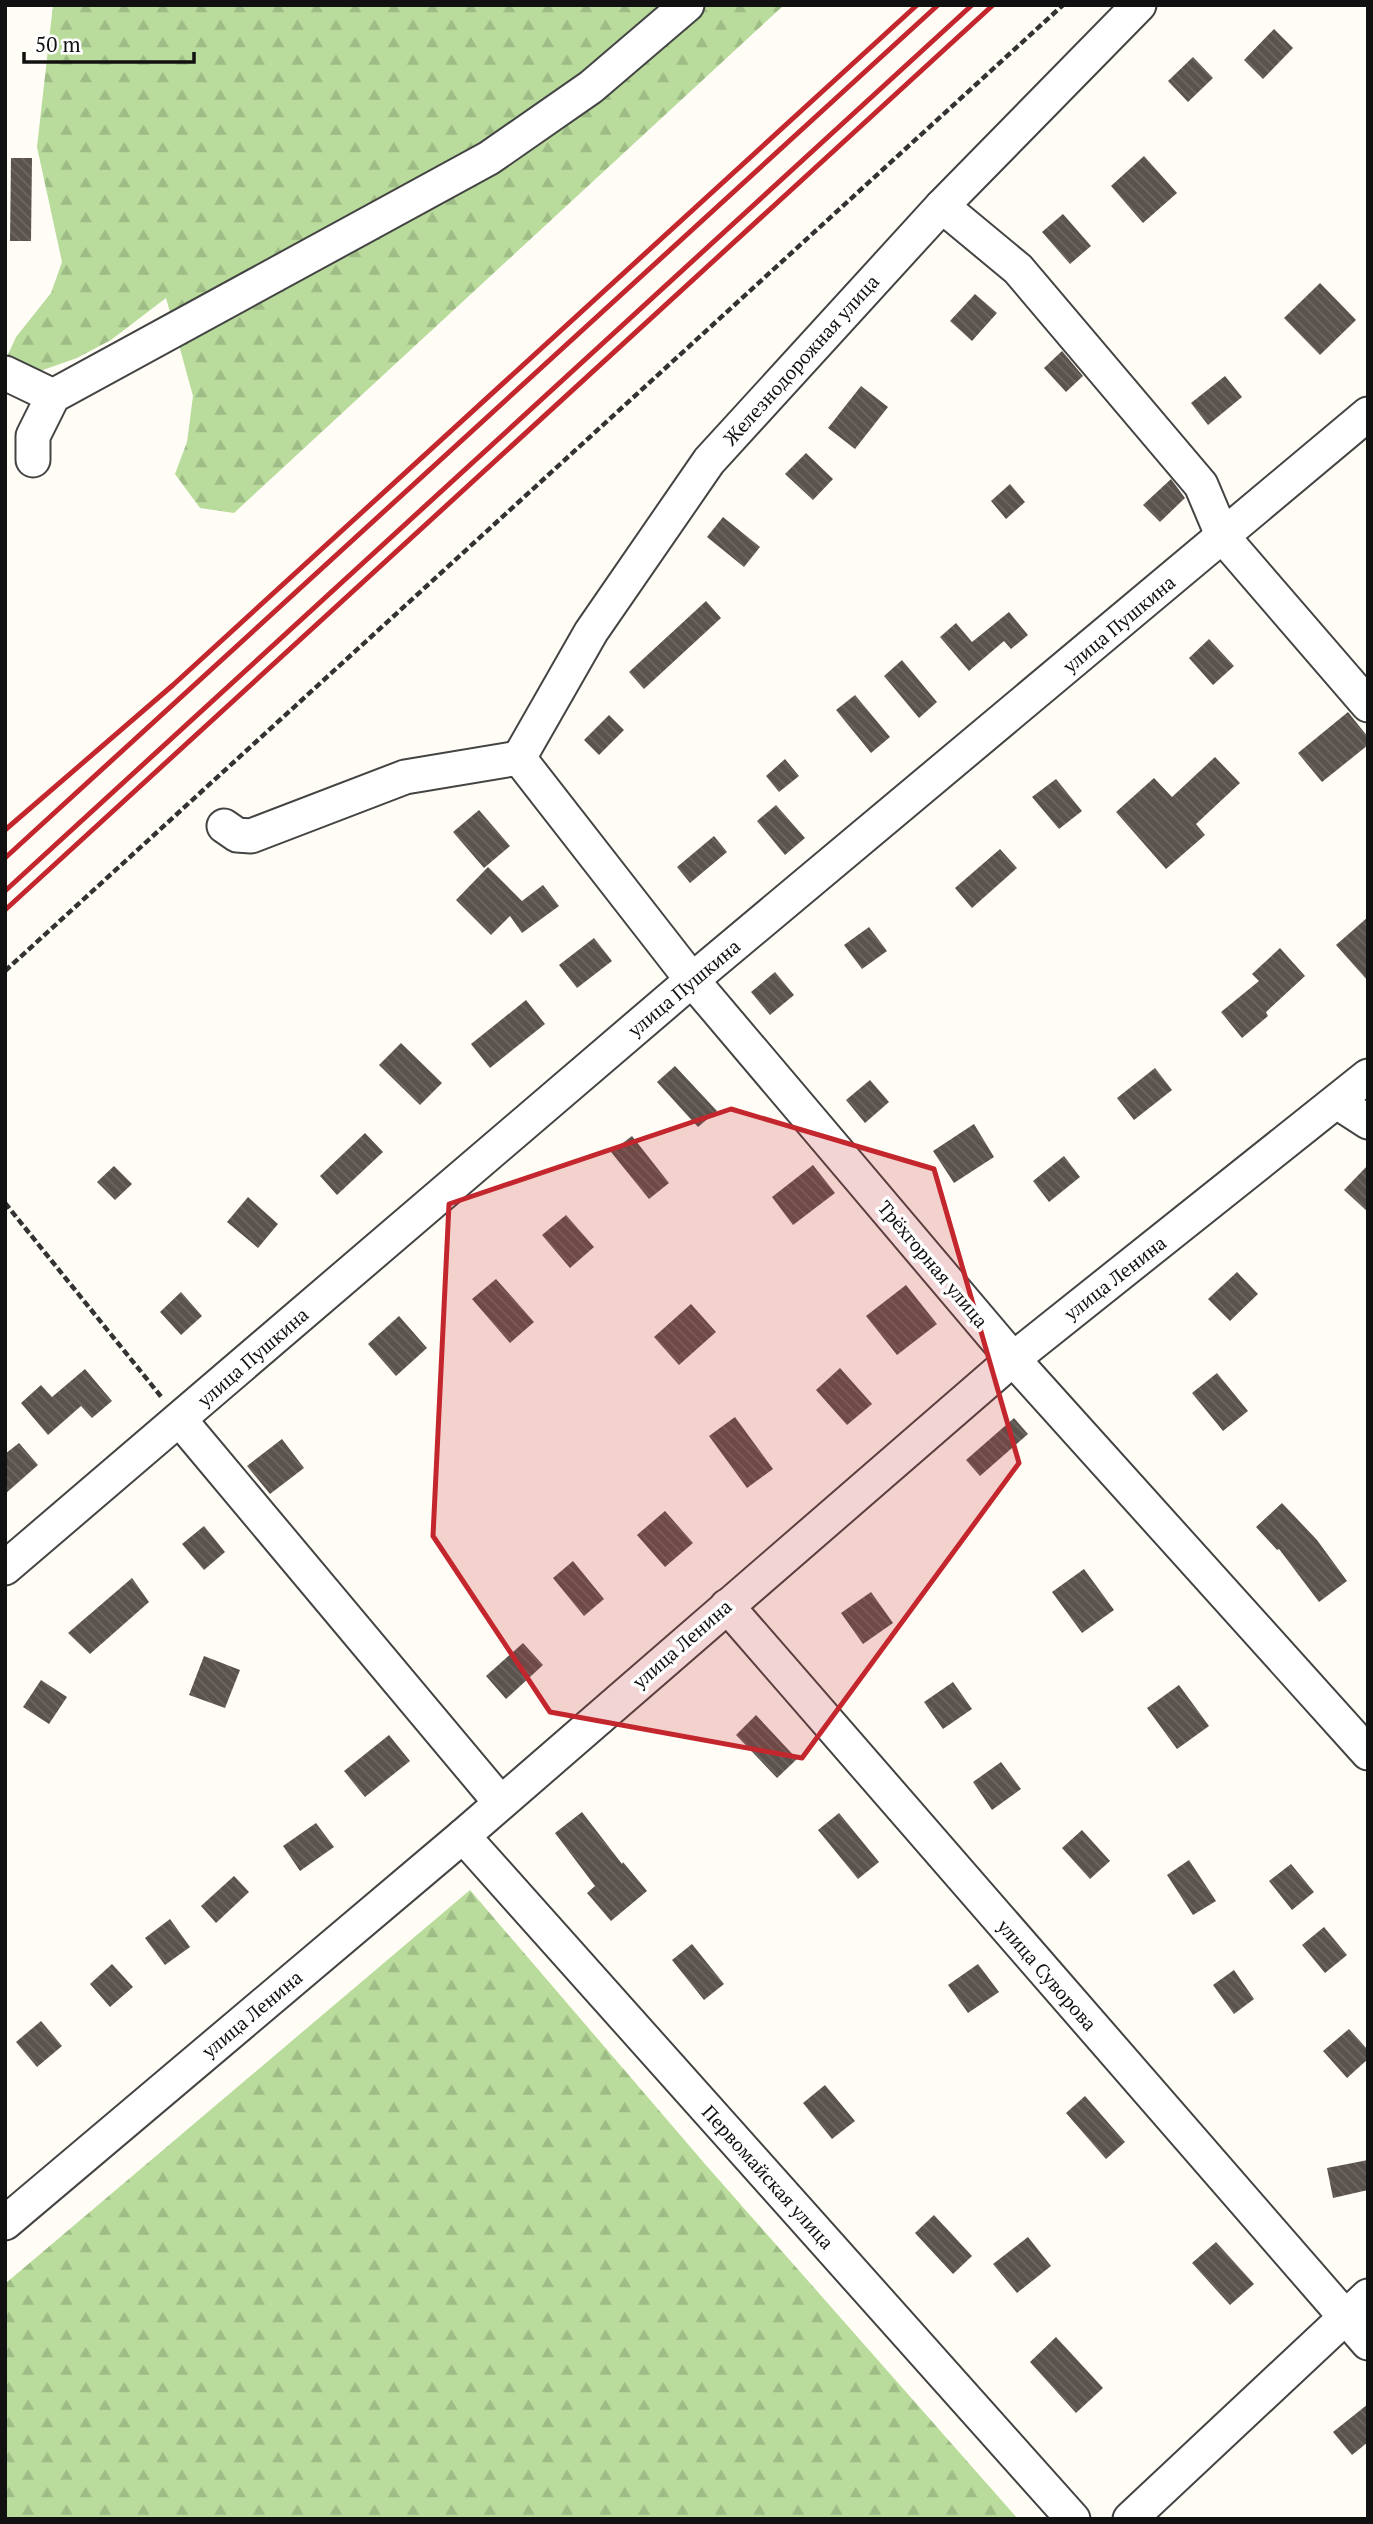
<svg xmlns="http://www.w3.org/2000/svg" width="1373" height="2524" viewBox="0 0 1373 2524" font-family="'PT Serif',serif">
	<defs>
		<pattern id="forest-firs" width="22" height="20" patternUnits="userSpaceOnUse" patternTransform="scale(1.75)"><rect width="22" height="20" fill="#b9dc9c"/><path d="M5 1l3.5 6h-7zM16 11l3.5 6h-7z" fill="#9ebc85"/></pattern>
		<pattern id="building-back-hatch" width="6" height="6" patternUnits="userSpaceOnUse" patternTransform="scale(1.75)"><rect width="6" height="6" fill="#5a524d"/><path d="M-1 5l2 2M0 0l6 6M5-1l2 2" fill="none" stroke="#6d6662"/></pattern>
	</defs>
	<rect width="100%" height="100%" fill="#fffdf5"/>
	<g fill="url(#forest-firs)">
		<polygon points="53,5 784,5 234,513 200,508 175,474 187,442 193,396 166,298 111,340 77,358 40,371 20,365 7,357 16,337 51,293 62,262 37,147"/>
		<polygon points="470,1890 705,2164 1018,2519 5,2519 6,2283"/>
	</g>
	<g fill="url(#building-back-hatch)">
		<polygon points="1274,29 1293,48 1263,79 1244,60"/>
		<polygon points="1193,57 1213,78 1188,102 1168,81"/>
		<polygon points="1144,156 1177,193 1143,223 1111,186"/>
		<polygon points="11,158 32,158 31,241 10,241"/>
		<polygon points="1063,214 1091,246 1070,264 1042,232"/>
		<polygon points="1320,283 1356,320 1320,355 1284,318"/>
		<polygon points="975,294 997,313 972,341 950,321"/>
		<polygon points="1062,351 1083,376 1066,392 1044,368"/>
		<polygon points="1225,376 1242,397 1208,425 1191,403"/>
		<polygon points="861,386 888,407 855,449 828,428"/>
		<polygon points="806,453 833,479 813,500 785,474"/>
		<polygon points="1171,479 1185,498 1160,522 1143,505"/>
		<polygon points="1010,484 1025,502 1006,519 991,501"/>
		<polygon points="723,517 760,547 744,567 707,537"/>
		<polygon points="706,601 721,618 644,689 629,672"/>
		<polygon points="1009,612 1028,635 1011,649 1004,641 969,671 940,637 956,623 972,642"/>
		<polygon points="1209,639 1234,666 1213,685 1189,658"/>
		<polygon points="902,660 937,702 919,718 884,676"/>
		<polygon points="855,695 890,737 871,753 836,710"/>
		<polygon points="1348,712 1368,737 1368,745 1322,782 1298,753"/>
		<polygon points="609,715 624,730 599,755 584,740"/>
		<polygon points="1215,757 1240,783 1196,824 1205,835 1166,869 1116,812 1154,778 1172,797"/>
		<polygon points="785,759 799,776 779,792 766,776"/>
		<polygon points="1056,779 1082,811 1059,829 1032,797"/>
		<polygon points="776,805 805,838 785,855 757,821"/>
		<polygon points="479,810 510,846 484,868 453,832"/>
		<polygon points="714,836 727,852 690,883 677,867"/>
		<polygon points="1000,849 1017,868 972,908 955,888"/>
		<polygon points="488,867 522,901 543,885 559,906 522,933 510,916 491,935 456,900"/>
		<polygon points="1368,917 1368,981 1336,945"/>
		<polygon points="869,927 887,951 862,969 844,945"/>
		<polygon points="594,938 612,961 577,988 559,965"/>
		<polygon points="1280,948 1305,976 1266,1012 1268,1016 1242,1038 1221,1012 1259,981 1252,974"/>
		<polygon points="775,972 794,995 770,1015 751,992"/>
		<polygon points="526,1000 545,1024 490,1068 471,1044"/>
		<polygon points="401,1043 442,1083 420,1105 379,1065"/>
		<polygon points="675,1066 717,1111 698,1127 657,1082"/>
		<polygon points="1155,1068 1172,1090 1134,1120 1117,1098"/>
		<polygon points="870,1080 889,1102 865,1123 846,1100"/>
		<polygon points="974,1124 994,1157 954,1183 933,1151"/>
		<polygon points="365,1133 383,1152 337,1195 320,1176"/>
		<polygon points="632,1136 669,1183 649,1199 611,1152"/>
		<polygon points="1064,1156 1080,1177 1049,1202 1033,1181"/>
		<polygon points="813,1165 835,1193 793,1225 772,1197"/>
		<polygon points="1368,1165 1368,1212 1344,1190"/>
		<polygon points="114,1166 132,1184 115,1200 97,1182"/>
		<polygon points="248,1197 278,1224 258,1248 227,1222"/>
		<polygon points="566,1215 594,1247 570,1268 542,1235"/>
		<polygon points="1237,1272 1258,1294 1230,1321 1208,1299"/>
		<polygon points="496,1279 534,1322 510,1343 472,1299"/>
		<polygon points="906,1285 937,1324 897,1355 866,1316"/>
		<polygon points="181,1292 202,1316 181,1335 160,1312"/>
		<polygon points="691,1304 716,1332 679,1365 654,1337"/>
		<polygon points="399,1316 427,1348 396,1376 368,1344"/>
		<polygon points="840,1368 872,1404 847,1425 816,1390"/>
		<polygon points="85,1369 112,1401 92,1418 81,1406 48,1435 21,1403 41,1385 52,1397"/>
		<polygon points="1217,1373 1248,1411 1223,1431 1192,1393"/>
		<polygon points="735,1417 773,1469 747,1488 709,1436"/>
		<polygon points="1014,1418 1028,1434 980,1476 966,1460"/>
		<polygon points="282,1439 304,1468 270,1494 247,1466"/>
		<polygon points="19,1443 38,1465 5,1494 5,1454"/>
		<polygon points="1282,1503 1317,1540 1347,1581 1319,1602 1279,1549 1277,1550 1256,1527"/>
		<polygon points="665,1511 693,1543 665,1567 637,1535"/>
		<polygon points="204,1526 225,1552 204,1570 182,1544"/>
		<polygon points="573,1561 604,1599 584,1616 553,1578"/>
		<polygon points="1084,1569 1114,1610 1082,1633 1052,1592"/>
		<polygon points="132,1578 149,1602 90,1654 68,1633"/>
		<polygon points="871,1592 893,1623 863,1644 841,1613"/>
		<polygon points="523,1643 543,1665 506,1699 486,1676"/>
		<polygon points="204,1656 240,1670 225,1708 189,1695"/>
		<polygon points="41,1680 67,1697 49,1724 23,1707"/>
		<polygon points="953,1682 972,1709 943,1729 924,1702"/>
		<polygon points="1179,1685 1209,1726 1177,1749 1147,1708"/>
		<polygon points="756,1715 797,1759 777,1778 736,1735"/>
		<polygon points="389,1735 410,1761 365,1797 344,1771"/>
		<polygon points="1001,1762 1021,1789 992,1810 973,1782"/>
		<polygon points="582,1812 622,1864 623,1862 647,1891 611,1921 587,1893 595,1886 555,1833"/>
		<polygon points="839,1813 879,1862 858,1879 818,1830"/>
		<polygon points="316,1823 334,1847 300,1871 283,1846"/>
		<polygon points="1082,1830 1110,1861 1090,1879 1062,1848"/>
		<polygon points="1189,1860 1216,1901 1193,1915 1167,1875"/>
		<polygon points="1291,1864 1314,1892 1292,1910 1269,1881"/>
		<polygon points="234,1876 249,1892 216,1923 201,1906"/>
		<polygon points="170,1919 190,1947 165,1965 145,1938"/>
		<polygon points="1324,1927 1347,1955 1325,1973 1302,1945"/>
		<polygon points="692,1944 724,1984 704,2000 672,1960"/>
		<polygon points="112,1964 133,1987 110,2007 90,1984"/>
		<polygon points="978,1964 999,1992 968,2013 948,1985"/>
		<polygon points="1234,1970 1254,1999 1234,2014 1213,1985"/>
		<polygon points="41,2021 62,2046 37,2067 16,2042"/>
		<polygon points="1349,2029 1368,2050 1368,2059 1347,2078 1323,2051"/>
		<polygon points="825,2085 855,2121 832,2139 803,2103"/>
		<polygon points="1085,2096 1125,2142 1106,2159 1066,2113"/>
		<polygon points="1368,2160 1368,2190 1333,2198 1327,2168"/>
		<polygon points="934,2215 972,2256 953,2274 915,2233"/>
		<polygon points="1028,2237 1051,2266 1017,2293 993,2264"/>
		<polygon points="1216,2242 1254,2284 1230,2305 1192,2263"/>
		<polygon points="1056,2337 1103,2388 1076,2413 1030,2362"/>
		<polygon points="1368,2404 1368,2442 1352,2455 1333,2432"/>
	</g>
	<g fill="none" stroke-linecap="round" stroke-linejoin="round">
		<defs>
			<g id="minor">
				<polyline points="942,206 1018,269 1201,485 1223,537 1368,705"/>
				<polyline points="5,373 53,396"/>
				<polyline points="33,460 33,436 53,396 489,158 591,87 687,5"/>
				<polyline points="519,758 692,980 1013,1359 1368,1753"/>
				<polyline points="519,758 591,632 709,461 942,206 1139,5"/>
				<polyline points="224,826 237,835 251,836 405,777 519,758"/>
				<polyline points="1337,1102 1368,1122"/>
				<polyline points="180,1420 500,1802"/>
				<polyline points="5,1568 692,980 1368,414"/>
				<polyline points="727,1606 1368,2343"/>
				<polyline points="463,1836 1073,2519"/>
				<polyline points="5,2223 463,1836 1013,1359 1368,1076"/>
				<polyline points="1130,2519 1368,2296"/>
			</g>
		</defs>
		<use href="#minor" stroke="#444" stroke-width="37"/>
		<g stroke="#333" stroke-width="4.5" stroke-dasharray="7 3.5" stroke-linecap="butt">
			<polyline points="5,971 1063,5"/>
			<polyline points="5,1203 163,1399"/>
		</g>
		<use href="#minor" stroke="#fff" stroke-width="33"/>
		<g stroke="#c4262e" stroke-width="5">
			<polyline points="5,830 173,685 917,5"/>
			<polyline points="5,858 938,5"/>
			<polyline points="5,891 972,5"/>
			<polyline points="5,910 993,5"/>
		</g>
	</g>
	<path fill="#c4262e" fill-opacity="0.2" stroke="#c4262e" stroke-width="5" stroke-linejoin="round" d="M731,1109L934,1169L1019,1463L802,1758L550,1712L433,1536L449,1204Z"/>
	<g text-anchor="middle" stroke-width="7" stroke-linejoin="round" paint-order="stroke">
		<g font-size="19" fill="#111" stroke="#fff">
			<text transform="translate(801 360) rotate(-48)" y="7">Железнодорожная улица</text>
			<text transform="translate(1119 624) rotate(-40)" y="7">улица Пушкина</text>
			<text transform="translate(684 988) rotate(-40)" y="7">улица Пушкина</text>
			<text transform="translate(933 1264) rotate(50)" y="7">Трёхгорная улица</text>
			<text transform="translate(1115 1278) rotate(-38)" y="7">улица Ленина</text>
			<text transform="translate(253 1357) rotate(-41)" y="7">улица Пушкина</text>
			<text transform="translate(682 1644) rotate(-41)" y="7">улица Ленина</text>
			<text transform="translate(1047 1975) rotate(49)" y="7">улица Суворова</text>
			<text transform="translate(252 2014) rotate(-40)" y="7">улица Ленина</text>
			<text transform="translate(768 2177) rotate(48)" y="7">Первомайская улица</text>
		</g>
	</g>
	<rect width="1373" height="2524" fill="none" stroke="#111111" stroke-width="14"/>
	<path d="M24 52v10h170v-10" fill="none" stroke="#111111" stroke-width="3.5"/>
	<text x="35" y="52" font-size="21" fill="#111111" stroke="#ffffff" stroke-width="5" paint-order="stroke">50 m</text>
</svg>
